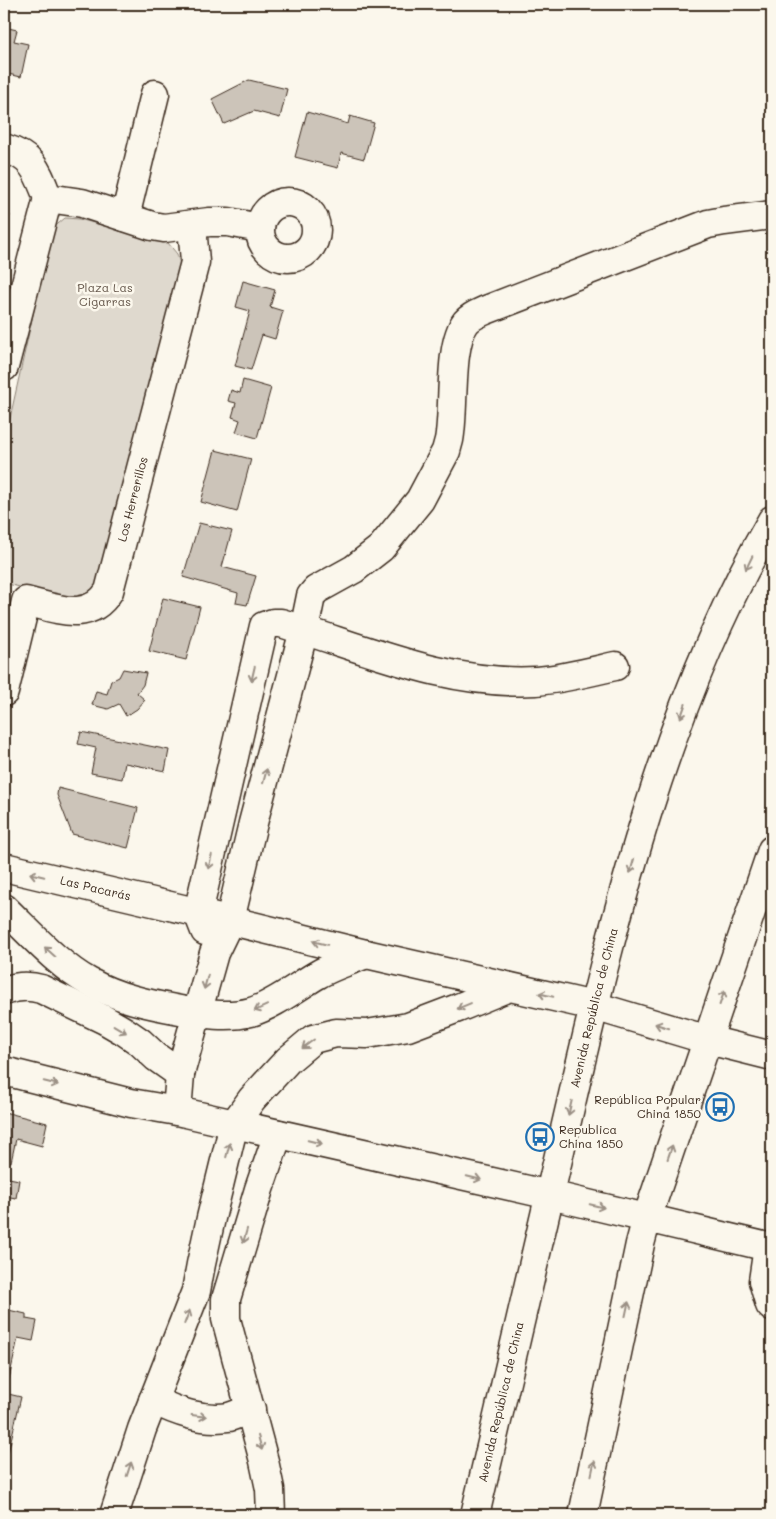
<svg xmlns="http://www.w3.org/2000/svg" width="776" height="1519" viewBox="0 0 776 1519" font-family="Mali,sans-serif">
	<rect width="100%" height="100%" fill="#fbf7ec"/>
	<filter id="ink" filterUnits="userSpaceOnUse"><feTurbulence type="fractalNoise" baseFrequency=".02" numOctaves="2"/><feDisplacementMap in="SourceGraphic" scale="10" xChannelSelector="R" yChannelSelector="G"/><feConvolveMatrix kernelMatrix="1 2 1 2 8 2 1 2 1" color-interpolation-filters="sRGB"/></filter>
	<g filter="url(#ink)">
		<polygon fill="#dfd9ce" stroke="#8d8276" points="65,218 79,219 168,243 177,254 181,267 95,593 78,602 4,583 4,445 52,229"/>
		<g fill="#ccc4b9" stroke="#3b2a1e">
			<polygon points="4,27 17,30 14,41 28,44 21,77 4,73"/>
			<polygon points="249,80 287,89 280,118 254,111 224,124 212,99"/>
			<polygon points="307,112 348,124 350,116 374,123 364,159 341,153 338,168 295,157"/>
			<polygon points="4,214 10,215 4,242"/>
			<polygon points="243,281 275,290 270,307 283,311 275,339 262,335 251,370 235,366 250,311 236,307"/>
			<polygon points="243,380 271,388 257,438 236,432 240,420 232,417 236,403 228,401 231,390 240,393"/>
			<polygon points="215,450 251,459 237,512 201,502"/>
			<polygon points="199,523 232,531 222,567 256,576 247,605 236,603 238,593 183,577"/>
			<polygon points="163,598 200,607 186,660 149,651"/>
			<polygon points="123,669 146,673 143,685 137,693 145,700 137,709 126,716 119,704 108,709 92,705 96,691 107,694 111,681 119,677"/>
			<polygon points="81,732 169,750 165,771 125,763 122,779 91,773 96,748 78,744"/>
			<polygon points="58,788 138,808 128,848 72,834 57,795"/>
			<polygon points="4,1112 47,1123 42,1146 16,1139 11,1162 4,1160"/>
			<polygon points="4,1177 19,1180 16,1198 4,1196"/>
			<polygon points="4,1309 26,1314 26,1319 37,1321 33,1341 18,1338 9,1379 4,1377"/>
			<polygon points="4,1393 21,1397 8,1453 4,1453"/>
		</g>
		<g fill="none" stroke-linecap="round" stroke-linejoin="round">
			<defs>
				<g id="street">
					<path d="M4,148C34,157 37,171 48,198L82,203L152,226L164,228L209,222H228L260,228"/>
					<circle cx="288" cy="230" r="28"/>
					<polyline points="125,217 155,94"/>
					<polyline points="4,367 48,198"/>
					<path id="s1" d="M4,692L26,601C55,608 89,624 109,591L195,262L192,225"/>
					<path id="s2" d="M4,867L187,910L366,954L594,1006L708,1040L772,1056"/>
					<path d="M4,908C29,932 59,966 89,982C118,998 148,1004 180,1010C202,1014 228,1018 251,1012C272,1006 298,986 317,975C332,966 350,961 366,954"/>
					<path d="M205,931L198,913L264,626L273,623H281C364,648 448,686 536,681C562,679 589,672 615,666"/>
					<path d="M4,991C17,986 28,985 41,989L105,1020L124,1031L140,1042L156,1057L180,1074"/>
					<polyline points="4,1071 131,1103 177,1111 550,1195 772,1248"/>
					<path d="M177,1111L180,1074L214,953L230,920L253,823L304,630L311,596L316,590L354,569L381,548L420,500L446,451L449,440C455,410 448,345 466,322C471,316 479,313 486,310L708,224L724,221L772,215"/>
					<polyline points="768,1247 763,1281 770,1305 772,1307"/>
					<path d="M153,1400C177,1412 202,1421 229,1417C236,1415 244,1411 251,1409"/>
					<polyline points="114,1515 142,1429 196,1291 201,1264 211,1218 234,1124 252,1099 288,1060 313,1039 336,1033 367,1034 408,1027 458,1008 509,987"/>
					<polyline points="271,1515 270,1489 264,1461 226,1319 226,1299 259,1189 278,1134"/>
				</g>
				<g id="secondary">
					<path id="s3" d="M475,1515C506,1381 537,1247 569,1112C616,910 667,701 772,520"/>
					<polyline points="583,1515 640,1244 647,1218 772,850"/>
				</g>
			</defs>
			<use href="#street" stroke="#3b2a1e" stroke-width="31"/>
			<use href="#secondary" stroke="#3b2a1e" stroke-width="31"/>
			<use href="#street" stroke="#fbf7ec" stroke-width="28"/>
			<use href="#secondary" stroke="#fbf7ec" stroke-width="28"/>
		</g>
		<defs><path id="oneway-shaft" d="M-6 0H5M1.5-3L5.5 0L1.5 3" fill="none" stroke-width="1.6" stroke-linecap="round" stroke-linejoin="round" transform="scale(1.25)"/></defs>
		<g stroke="#9b9085">
			<use href="#oneway-shaft" transform="translate(749 563) rotate(116)"/>
			<use href="#oneway-shaft" transform="translate(253 674) rotate(103)"/>
			<use href="#oneway-shaft" transform="translate(683 711) rotate(110)"/>
			<use href="#oneway-shaft" transform="translate(265 776) rotate(-75)"/>
			<use href="#oneway-shaft" transform="translate(210 862) rotate(103)"/>
			<use href="#oneway-shaft" transform="translate(632 866) rotate(106)"/>
			<use href="#oneway-shaft" transform="translate(37 875) rotate(-167)"/>
			<use href="#oneway-shaft" transform="translate(320 943) rotate(-166)"/>
			<use href="#oneway-shaft" transform="translate(50 952) rotate(-138)"/>
			<use href="#oneway-shaft" transform="translate(206 982) rotate(105)"/>
			<use href="#oneway-shaft" transform="translate(546 995) rotate(-167)"/>
			<use href="#oneway-shaft" transform="translate(722 998) rotate(-71)"/>
			<use href="#oneway-shaft" transform="translate(464 1006) rotate(157)"/>
			<use href="#oneway-shaft" transform="translate(261 1008) rotate(156)"/>
			<use href="#oneway-shaft" transform="translate(662 1026) rotate(-163)"/>
			<use href="#oneway-shaft" transform="translate(120 1029) rotate(31)"/>
			<use href="#oneway-shaft" transform="translate(308 1044) rotate(143)"/>
			<use href="#oneway-shaft" transform="translate(51 1083) rotate(14)"/>
			<use href="#oneway-shaft" transform="translate(570 1108) rotate(103)"/>
			<use href="#oneway-shaft" transform="translate(315 1142) rotate(13)"/>
			<use href="#oneway-shaft" transform="translate(228 1150) rotate(-76)"/>
			<use href="#oneway-shaft" transform="translate(670 1152) rotate(-71)"/>
			<use href="#oneway-shaft" transform="translate(474 1178) rotate(13)"/>
			<use href="#oneway-shaft" transform="translate(597 1206) rotate(13)"/>
			<use href="#oneway-shaft" transform="translate(245 1236) rotate(106)"/>
			<use href="#oneway-shaft" transform="translate(627 1309) rotate(-78)"/>
			<use href="#oneway-shaft" transform="translate(187 1317) rotate(-69)"/>
			<use href="#oneway-shaft" transform="translate(199 1416) rotate(7)"/>
			<use href="#oneway-shaft" transform="translate(260 1443) rotate(75)"/>
			<use href="#oneway-shaft" transform="translate(593 1468) rotate(-78)"/>
			<use href="#oneway-shaft" transform="translate(129 1469) rotate(-72)"/>
		</g>
	</g>
	<defs>
		<symbol id="bus-ring" viewBox="-11 -11 22 22"><circle r="9.5" fill="#fbf7ec" stroke="#1f6fb2" stroke-width="1.5"/><path d="M-5-6H5V4H4V6H2V4H-2V6H-4V4H-5ZM-3.5-4V0h7V-4ZM-3.5 1.2v1.5H-2V1.2ZM2 1.2v1.5H3.5V1.2Z" fill="#1f6fb2"/></symbol>
	</defs>
	<g fill-rule="evenodd">
		<use href="#bus-ring" x="704" y="1091" width="32" height="32"/>
		<use href="#bus-ring" x="524" y="1121" width="32" height="32"/>
	</g>
	<g text-anchor="middle" stroke-width="5" stroke-linejoin="round" paint-order="stroke">
		<g font-size="12" fill="#64564a" stroke="#fbf7ec">
			<text x="105" y="292">Plaza Las<tspan x="105" dy="14">Cigarras</tspan></text>
		</g>
		<g font-size="12" fill="#3b2a1e" stroke="#fbf7ec">
			<text dy="4" stroke="none"><textPath href="#s1" startOffset="280">Los Herrerillos</textPath></text>
			<text dy="4" stroke="none"><textPath href="#s2" startOffset="94">Las Pacarás</textPath></text>
			<text dy="4" stroke="none"><textPath href="#s3" startOffset="521">Avenida República de China</textPath></text>
			<text dy="4" stroke="none"><textPath href="#s3" startOffset="116">Avenida República de China</textPath></text>
		</g>
		<g font-size="12" fill="#3b2a1e" stroke="#fbf7ec" text-anchor="end">
			<text x="701" y="1104">República Popular<tspan x="701" dy="14">China 1850</tspan></text>
			<text x="559" y="1134" text-anchor="start">Republica<tspan x="559" dy="14">China 1850</tspan></text>
		</g>
	</g>
	<rect width="776" height="1519" fill="none" stroke="#fbf7ec" stroke-width="20"/>
	<rect x="10" y="10" width="756" height="1499" fill="none" stroke="#3b2a1e" stroke-width="2" filter="url(#ink)"/>
</svg>
